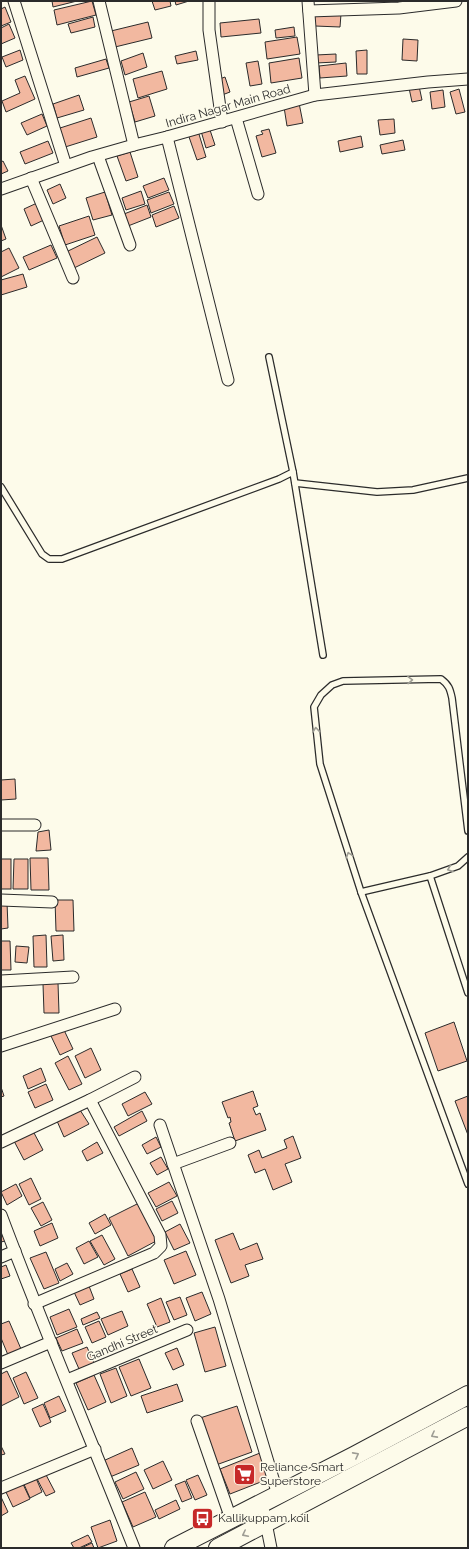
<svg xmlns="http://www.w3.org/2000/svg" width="469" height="1549" viewBox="0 0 469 1549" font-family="Raleway,sans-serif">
	<rect width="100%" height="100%" fill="#fdfbea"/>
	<g fill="#f2b8a0" stroke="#2b2b2b">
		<polygon points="52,1 77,1 53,7"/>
		<polygon points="92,1 96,15 57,25 54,10"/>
		<polygon points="152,1 170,1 171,6 155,10"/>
		<polygon points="175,1 189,1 176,5"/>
		<polygon points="5,7 11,22 1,26 1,9"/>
		<polygon points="341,14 340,27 315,26 314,16"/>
		<polygon points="93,17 95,27 71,33 68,24"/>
		<polygon points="259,19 261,33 221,37 220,23"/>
		<polygon points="148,22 152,38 115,47 111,31"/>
		<polygon points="9,24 15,38 1,44 1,28"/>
		<polygon points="294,27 295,36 276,38 275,30"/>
		<polygon points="297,37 300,54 267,59 265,42"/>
		<polygon points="403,39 418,40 417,61 402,60"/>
		<polygon points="20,50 23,60 6,67 2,57"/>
		<polygon points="367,50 367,74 357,74 356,51"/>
		<polygon points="196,51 198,60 177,64 175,56"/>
		<polygon points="143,53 147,67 125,75 121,61"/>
		<polygon points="336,54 336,62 316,63 316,55"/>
		<polygon points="299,58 302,78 271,83 269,63"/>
		<polygon points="106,59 109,68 77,77 75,68"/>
		<polygon points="258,61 262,84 250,86 246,63"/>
		<polygon points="346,63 347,76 320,78 319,66"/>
		<polygon points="162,71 167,89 138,98 133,79"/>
		<polygon points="25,76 35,99 6,112 2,101 20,93 15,80"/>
		<polygon points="225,77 230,92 222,95 217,80"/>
		<polygon points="419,86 422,100 412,102 409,88"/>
		<polygon points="459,89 465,112 456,114 450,92"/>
		<polygon points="443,90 445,107 432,109 430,92"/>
		<polygon points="79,95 84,110 57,118 53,104"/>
		<polygon points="149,96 155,116 135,122 129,102"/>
		<polygon points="299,103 303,123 287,126 284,107"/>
		<polygon points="42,114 47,126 27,135 21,123"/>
		<polygon points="91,118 97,137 62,148 57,129"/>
		<polygon points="394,119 395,133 380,135 378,120"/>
		<polygon points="269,129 276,153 262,157 256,136 263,134 261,131"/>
		<polygon points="210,130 215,145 206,148 201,131"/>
		<polygon points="198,131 206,157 197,160 188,134"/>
		<polygon points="361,136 363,147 340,152 338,141"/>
		<polygon points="403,140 405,150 382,154 380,145"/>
		<polygon points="48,141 53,153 25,164 20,152"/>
		<polygon points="130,152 138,177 126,181 117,156"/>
		<polygon points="3,161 8,171 1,174 1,162"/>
		<polygon points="164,178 169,190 148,198 143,186"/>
		<polygon points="60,184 66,198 53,204 47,190"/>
		<polygon points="141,191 145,204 126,210 122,198"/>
		<polygon points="105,192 112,215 93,220 86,198"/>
		<polygon points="169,192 174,204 151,213 147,200"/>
		<polygon points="37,203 44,220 31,226 24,209"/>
		<polygon points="147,205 151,217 128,226 124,214"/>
		<polygon points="174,206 179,218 156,227 152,215"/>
		<polygon points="89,216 95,235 65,245 59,226"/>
		<polygon points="1,225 6,239 1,241"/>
		<polygon points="97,237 105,253 74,268 66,252"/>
		<polygon points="51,245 57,258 29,270 23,257"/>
		<polygon points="9,248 19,268 1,277 1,252"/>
		<polygon points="23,274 27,287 1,295 1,280"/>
		<polygon points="15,779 16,799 1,800 1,780"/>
		<polygon points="49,830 51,850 36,851 38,832"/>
		<polygon points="30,858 48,858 49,890 31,890"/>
		<rect x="1" y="859" width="10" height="30"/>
		<polygon points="14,859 28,859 28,889 13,889"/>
		<polygon points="55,900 73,900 74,931 56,931"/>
		<polygon points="1,902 7,902 8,928 1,929"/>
		<polygon points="46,935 47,967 34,967 33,936"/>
		<polygon points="63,935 64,960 53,961 51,936"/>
		<polygon points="1,941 10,941 11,970 1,970"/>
		<polygon points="16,946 29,947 27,963 15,962"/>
		<polygon points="58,983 59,1013 44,1013 43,984"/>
		<polygon points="454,1022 467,1061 438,1071 425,1033"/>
		<polygon points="64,1030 73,1049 60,1055 51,1036"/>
		<polygon points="91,1048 101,1070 85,1078 75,1056"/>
		<polygon points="68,1056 82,1084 69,1090 55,1063"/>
		<polygon points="41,1068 46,1081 28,1089 23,1076"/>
		<polygon points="46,1084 53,1100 35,1108 28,1092"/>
		<polygon points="1,1087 4,1096 1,1097"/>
		<polygon points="253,1091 258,1106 253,1108 256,1115 260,1113 266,1130 235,1141 229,1123 231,1122 230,1117 228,1118 222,1102"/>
		<polygon points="145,1092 152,1104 128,1116 122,1104"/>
		<polygon points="468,1096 468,1135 455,1101"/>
		<polygon points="80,1110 89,1124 64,1137 57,1121"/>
		<polygon points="142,1111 147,1121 119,1136 114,1127"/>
		<polygon points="33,1131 43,1150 24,1160 14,1141"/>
		<polygon points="293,1136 301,1158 285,1164 292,1182 273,1190 265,1169 255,1173 248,1155 259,1150 262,1158 287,1148 284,1140"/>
		<polygon points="156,1137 161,1147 147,1154 142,1145"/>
		<polygon points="97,1142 103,1153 87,1161 82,1151"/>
		<polygon points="161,1157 168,1169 157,1175 150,1163"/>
		<polygon points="31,1178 41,1199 29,1205 19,1184"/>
		<polygon points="169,1182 177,1196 156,1207 148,1193"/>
		<polygon points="16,1184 22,1196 7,1205 1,1192"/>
		<polygon points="172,1201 178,1213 162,1221 156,1209"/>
		<polygon points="43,1202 52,1220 41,1226 31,1208"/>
		<polygon points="139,1203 158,1240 128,1256 109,1218"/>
		<polygon points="105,1214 111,1225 95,1234 89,1223"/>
		<polygon points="52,1223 58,1238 40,1246 34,1231"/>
		<polygon points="180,1224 190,1243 174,1250 165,1232"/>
		<polygon points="1,1232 5,1241 1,1242"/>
		<polygon points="233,1233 240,1250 257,1243 263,1259 245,1265 249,1276 231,1283 215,1240"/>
		<polygon points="102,1235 115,1259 104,1265 90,1241"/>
		<polygon points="89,1241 98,1257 84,1264 76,1248"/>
		<polygon points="186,1251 196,1275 174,1284 164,1260"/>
		<polygon points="46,1252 59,1283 44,1289 30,1258"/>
		<polygon points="67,1263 73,1274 60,1281 55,1269"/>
		<polygon points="6,1265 10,1276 1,1279 1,1267"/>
		<polygon points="132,1269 140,1287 128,1292 120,1274"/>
		<polygon points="89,1286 94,1299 80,1305 74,1292"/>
		<polygon points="202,1292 211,1314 195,1321 186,1298"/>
		<polygon points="180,1297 187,1315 174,1320 166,1302"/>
		<polygon points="161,1298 170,1322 157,1327 147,1304"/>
		<polygon points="69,1309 77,1327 57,1335 50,1317"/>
		<polygon points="122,1311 128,1326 108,1335 101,1319"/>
		<polygon points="97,1312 100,1318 83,1325 81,1319"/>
		<polygon points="9,1321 21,1349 8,1355 1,1338 1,1324"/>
		<polygon points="99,1321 106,1337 92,1343 85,1327"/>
		<polygon points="215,1327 226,1366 205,1372 194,1333"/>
		<polygon points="77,1329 83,1343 62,1351 56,1338"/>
		<polygon points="87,1347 94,1363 79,1369 72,1353"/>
		<polygon points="177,1348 184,1365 173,1370 165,1353"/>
		<polygon points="139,1359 151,1388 131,1396 119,1367"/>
		<polygon points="116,1368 127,1396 111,1403 100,1374"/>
		<polygon points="7,1371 19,1397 1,1406 1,1374"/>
		<polygon points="26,1372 38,1398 24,1404 13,1378"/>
		<polygon points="94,1375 106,1402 88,1410 76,1383"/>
		<polygon points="177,1384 183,1401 147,1413 141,1396"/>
		<polygon points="59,1396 66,1411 50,1418 44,1403"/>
		<polygon points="43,1404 51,1422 40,1427 32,1409"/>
		<polygon points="237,1406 252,1452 216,1465 200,1418"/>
		<polygon points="1,1446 5,1454 1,1455"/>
		<polygon points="132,1448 139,1465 110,1477 103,1461"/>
		<polygon points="260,1453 271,1478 230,1494 220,1469"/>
		<polygon points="163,1461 172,1480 153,1489 144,1470"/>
		<polygon points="44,1471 55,1492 46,1496 35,1475"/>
		<polygon points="136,1472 144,1489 123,1499 115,1482"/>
		<polygon points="198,1475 207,1495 195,1500 186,1480"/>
		<polygon points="35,1476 42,1492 30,1498 23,1482"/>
		<polygon points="185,1481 192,1498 182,1502 175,1485"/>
		<polygon points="22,1482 30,1499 13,1507 5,1490"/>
		<polygon points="145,1492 156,1517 133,1527 122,1502"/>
		<polygon points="1,1497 8,1512 1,1516"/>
		<polygon points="176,1500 180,1509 159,1519 155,1510"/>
		<polygon points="110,1520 117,1541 98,1548 91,1527"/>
		<polygon points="88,1535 92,1542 79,1548 74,1548 71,1543"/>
		<polygon points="92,1543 94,1548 81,1548"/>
	</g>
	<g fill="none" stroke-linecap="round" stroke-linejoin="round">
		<defs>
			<g id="lane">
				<polyline points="293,472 323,655"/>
				<polyline points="295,483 377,492 413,490 468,478"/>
				<polyline points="1,487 42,554 49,559 62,559 279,479 293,472 269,357"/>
				<path d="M468,831L452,698C450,689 449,685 441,679L343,681L332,685L321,695L314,707L320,764L361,892L468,1184"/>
				<polyline points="430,876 458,866 468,857"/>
				<polyline points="361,892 430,876 468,993"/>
			</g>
			<g id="street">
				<polyline points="14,1 66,166"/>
				<polyline points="99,1 134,145"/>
				<polyline points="209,1 209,30 222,122"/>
				<polyline points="308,1 315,95"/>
				<polyline points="309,11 399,8 456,1"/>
				<polyline points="236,118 258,194"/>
				<polyline points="167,137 228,380"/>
				<polyline points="98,156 130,245"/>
				<polyline points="31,178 73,278"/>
				<polyline points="1,189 92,157 134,145 167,137 315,95 428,82 468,79"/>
				<polyline points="1,825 35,825"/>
				<polyline points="1,900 52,902"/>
				<polyline points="1,981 73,977"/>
				<polyline points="1,1046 115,1009"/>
				<polyline points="90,1100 135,1077"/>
				<polyline points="160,1125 219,1299 278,1495"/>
				<polyline points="1,1142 90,1100 160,1235 161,1246 154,1253 34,1304"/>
				<polyline points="173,1164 230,1143"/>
				<path d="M1,1215C43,1327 90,1437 134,1548"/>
				<polyline points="1,1257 15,1251"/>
				<polyline points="1,1363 51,1342"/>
				<polyline points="67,1380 187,1330"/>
				<polyline points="197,1421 231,1519"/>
				<polyline points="1,1488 95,1449"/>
				<polyline points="262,1503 271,1548"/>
			</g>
			<g id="primary">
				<polyline points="174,1548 354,1456 468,1395"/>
				<polyline points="218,1548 468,1416"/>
			</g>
		</defs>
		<use href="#lane" stroke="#2b2b2b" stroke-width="8"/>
		<use href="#street" stroke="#2b2b2b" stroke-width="13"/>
		<use href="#primary" stroke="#2b2b2b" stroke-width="20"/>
		<use href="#lane" stroke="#fdfbea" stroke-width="5.5"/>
		<use href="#street" stroke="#fdfbea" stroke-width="11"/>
		<use href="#primary" stroke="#fdfbea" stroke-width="18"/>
	</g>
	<defs><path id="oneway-chevron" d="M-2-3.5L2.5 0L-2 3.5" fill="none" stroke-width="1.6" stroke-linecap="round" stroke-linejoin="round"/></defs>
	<g stroke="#9e9d94">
		<use href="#oneway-chevron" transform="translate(410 680) rotate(-1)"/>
		<use href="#oneway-chevron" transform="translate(316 730) rotate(-96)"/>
		<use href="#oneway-chevron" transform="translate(349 855) rotate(-108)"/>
		<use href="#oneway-chevron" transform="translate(450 869) rotate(160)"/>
		<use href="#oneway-chevron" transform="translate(434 1435) rotate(152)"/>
		<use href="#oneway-chevron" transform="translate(356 1455) rotate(-28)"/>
		<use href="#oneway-chevron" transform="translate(245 1534) rotate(153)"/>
	</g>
	<defs>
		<symbol id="supermarket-square" viewBox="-11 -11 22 22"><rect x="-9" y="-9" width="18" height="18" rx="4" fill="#c62828" stroke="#fdfbea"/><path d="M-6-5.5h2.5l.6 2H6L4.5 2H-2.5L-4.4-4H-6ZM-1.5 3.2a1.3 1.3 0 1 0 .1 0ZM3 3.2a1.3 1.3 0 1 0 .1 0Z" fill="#fff"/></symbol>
		<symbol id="bus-square" viewBox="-11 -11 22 22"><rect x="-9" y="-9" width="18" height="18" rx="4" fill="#c62828" stroke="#fdfbea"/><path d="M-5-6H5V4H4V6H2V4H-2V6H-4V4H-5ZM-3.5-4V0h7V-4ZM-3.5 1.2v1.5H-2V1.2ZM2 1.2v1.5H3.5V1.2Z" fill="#fff"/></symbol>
	</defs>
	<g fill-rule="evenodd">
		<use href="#supermarket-square" x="232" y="1462" width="25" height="25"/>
		<use href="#bus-square" x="190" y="1506" width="25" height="25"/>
	</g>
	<g text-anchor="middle" stroke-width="3" stroke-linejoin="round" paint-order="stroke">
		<g font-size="12" fill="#2b2b2b" stroke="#fdfbea">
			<text transform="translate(228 106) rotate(-16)" y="4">Indira Nagar Main Road</text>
			<text transform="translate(122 1343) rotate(-23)" y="4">Gandhi Street</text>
		</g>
		<g font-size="12" fill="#2b2b2b" stroke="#fdfbea" text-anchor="start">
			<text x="260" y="1471">Reliance Smart<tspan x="260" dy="14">Superstore</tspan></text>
			<text x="218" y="1522">Kallikuppam koil</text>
		</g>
	</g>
	<rect width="469" height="1549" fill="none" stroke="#2b2b2b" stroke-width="4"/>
</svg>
